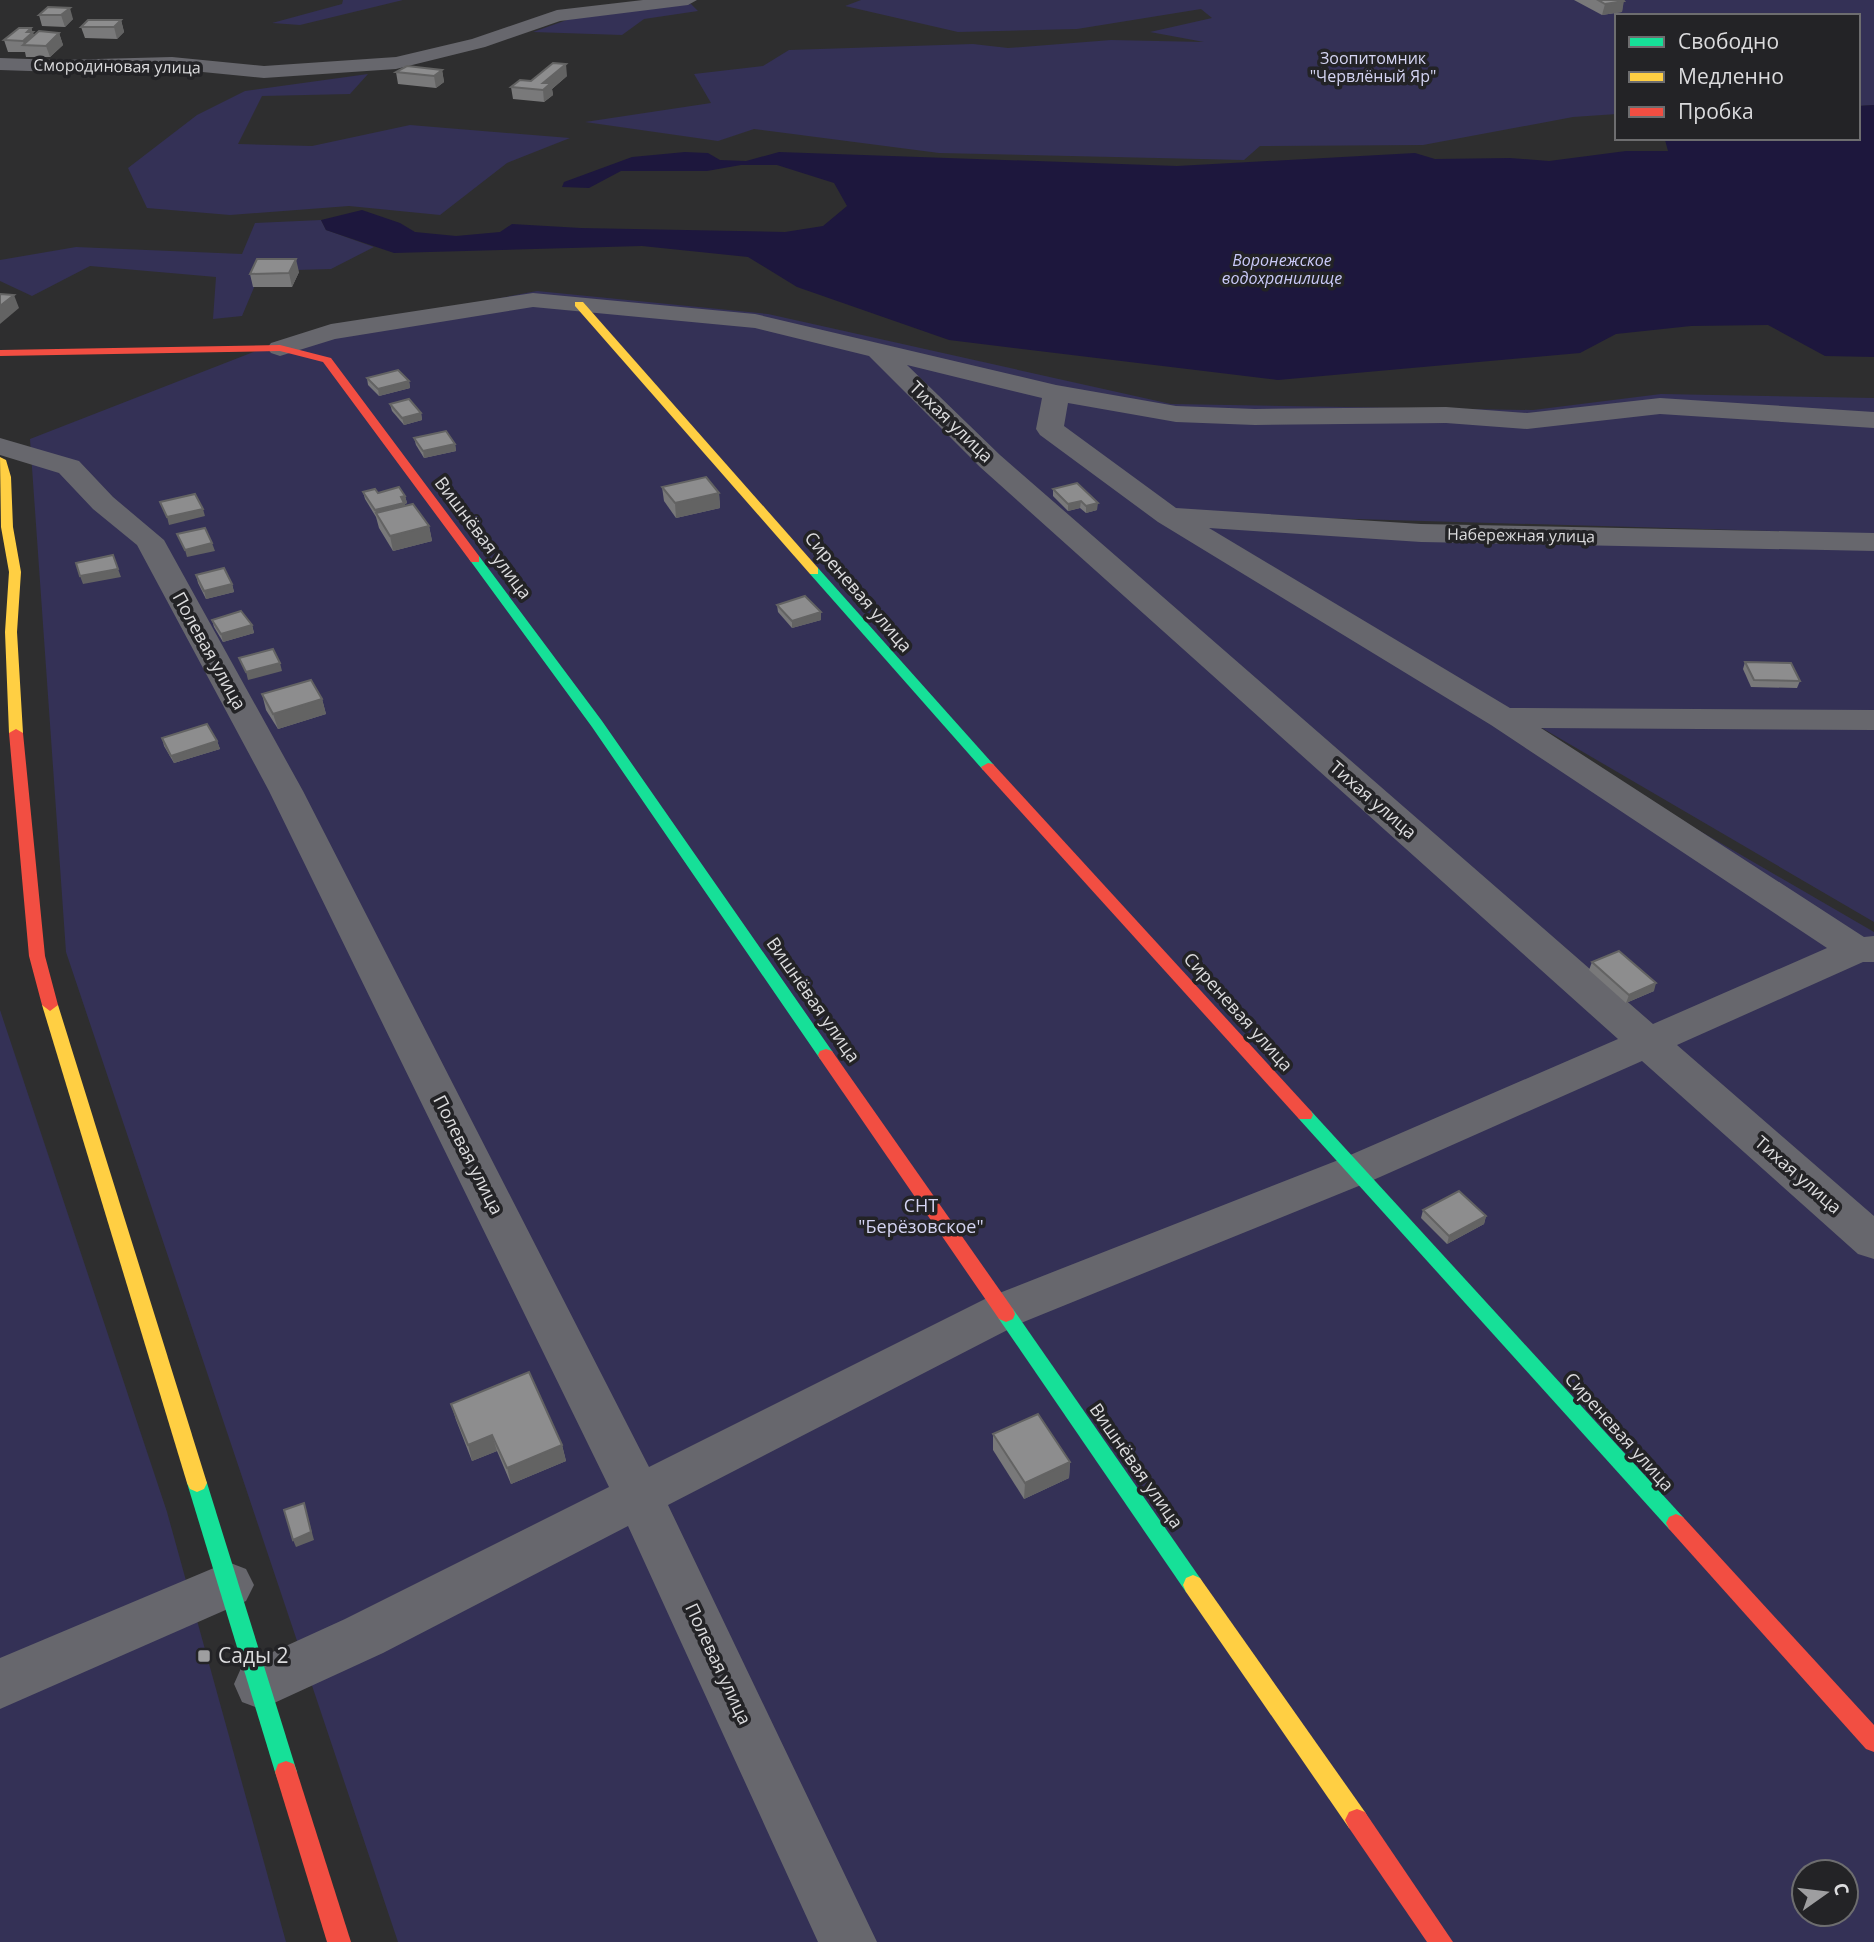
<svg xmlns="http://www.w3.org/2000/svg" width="1874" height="1942" viewBox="0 0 1874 1942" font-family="'Open Sans',sans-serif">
	<rect width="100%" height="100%" fill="#2e2e2f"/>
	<g fill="#343156" fill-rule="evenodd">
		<polygon points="343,0 403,0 300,25 272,23 342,4"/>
		<polygon points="861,0 1874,0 1874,105 1858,106 1858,16 1617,16 1617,114 1573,117 1423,145 1260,146 1244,160 939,153 754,129 718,141 585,122 711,103 694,74 763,66 789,50 973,44 1008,48 1111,40 1204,42 1150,32 1212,18 1201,9 1077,29 958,32 845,6"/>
		<polygon points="691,4 698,11 644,19 622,35 533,32 578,16"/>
		<polygon points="368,74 350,94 262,96 238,144 312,146 410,125 570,138 507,163 440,215 349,206 230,215 147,208 128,168 197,115 245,91"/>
		<polygon points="321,220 326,230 374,247 331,269 261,271 242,316 213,319 216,277 90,266 32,296 0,281 0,260 76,247 242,254 255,223"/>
		<path d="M537,291L768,314L1171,404L1533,410L1661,394L1874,398V534L1152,513L1874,932V1942H398L66,952L30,439L284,340ZM1804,1872H1846V1914H1804Z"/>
		<polygon points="1193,524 1874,541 1874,922"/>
		<polygon points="0,1010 167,1512 286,1942 0,1942"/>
	</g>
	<polygon fill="#1d173d" points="1874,105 1874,357 1825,356 1768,325 1691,326 1616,334 1580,353 1278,380 949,340 797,287 748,257 642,246 394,253 326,230 321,220 362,210 400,223 415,232 456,236 500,232 512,224 581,228 785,232 823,226 847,206 834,183 777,165 741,165 707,171 621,171 589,188 562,187 564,182 632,157 685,152 708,153 720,160 746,161 779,152 1177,166 1415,153 1435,159 1510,158 1549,161 1626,151 1668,151 1665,140 1668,138 1858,138 1858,106"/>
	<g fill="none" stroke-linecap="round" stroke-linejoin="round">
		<g fill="#67676d" fill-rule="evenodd">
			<polygon points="643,0 697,0 688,5 560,21 485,47 396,69 264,78 172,69 59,72 0,70 0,58 59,60 172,57 264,66 396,57 472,39 557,10"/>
			<path d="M533,293L755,314L1056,385L1176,406L1255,409L1446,407L1527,413L1660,398L1874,412V428L1660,414L1527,429L1446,423L1255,425L1176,422L1068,403L1064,426L1176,508L1421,524L1874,533V551L1421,542L1209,528L1510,708L1874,710V730L1541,728L1864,937L1874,936V962H1863L1677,1045L1874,1216V1259L1858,1254L1642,1061L1371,1181L1021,1323L668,1505L877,1942H818L628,1526L383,1653L261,1709L242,1702L234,1684L242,1666L345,1619L609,1487L269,791L137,545L93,509L59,473L0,455V438L79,461L113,497L164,540L303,791L649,1467L989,1297L1341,1159L1618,1039L980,467L869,356L755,328L533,307L335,339L280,356L271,353L267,348L271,343L331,324ZM907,365L1042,398L1036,429L1040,435L1158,522L1491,725L1827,948L1653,1024L1000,455Z"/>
			<polygon points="228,1562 246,1569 254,1585 246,1601 0,1709 0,1658"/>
		</g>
		<g fill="#16e098" fill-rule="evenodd">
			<polygon points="475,555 479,556 602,721 832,1051 834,1055 832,1059 820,1059 592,727 469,559"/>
			<polygon points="814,567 818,568 993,764 995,767 993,770 983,770 810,574 810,568"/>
			<polygon points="1305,1109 1311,1111 1683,1517 1686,1523 1683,1529 1676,1532 1669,1529 1299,1119 1297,1115 1299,1111"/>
			<polygon points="1006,1306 1013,1309 1200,1578 1203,1585 1200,1592 1193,1595 1186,1592 999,1319 997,1314 999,1309"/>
			<polygon points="197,1474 204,1477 207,1483 297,1772 294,1780 286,1783 278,1780 275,1772 187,1483 190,1477"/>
		</g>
		<g fill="#ffcf43" fill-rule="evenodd">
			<polygon points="575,302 583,302 818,568 818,574 810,574 575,306"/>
			<polygon points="0,457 6,460 11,477 13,527 21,572 17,632 23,733 16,737 9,733 5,632 9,572 1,527"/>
			<polygon points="50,999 58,1005 207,1483 204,1489 197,1492 190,1489 187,1483 42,1005"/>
			<polygon points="1193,1575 1200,1578 1365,1812 1369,1820 1365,1828 1357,1831 1349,1828 1186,1592 1183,1585 1186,1578"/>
		</g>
		<g fill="#f24e42" fill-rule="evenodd">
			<polygon points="280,345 331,358 479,556 479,562 471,562 323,362 280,351 0,356 0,350"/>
			<polygon points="16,729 23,733 45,956 58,1005 50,1011 42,1005 29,956 9,733"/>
			<polygon points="988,763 993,764 1311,1111 1313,1115 1311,1119 1299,1119 983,770 981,767"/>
			<polygon points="826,1049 832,1051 1013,1309 1015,1314 1013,1319 1006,1322 999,1319 820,1059 818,1055 820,1051"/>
			<polygon points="1676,1514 1683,1517 1874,1725 1874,1752 1866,1749 1669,1529 1666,1523 1669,1517"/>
			<polygon points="286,1761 294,1764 297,1772 351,1942 327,1942 275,1772 278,1764"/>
			<polygon points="1357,1809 1365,1812 1453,1942 1427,1942 1349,1828 1345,1820 1349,1812"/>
		</g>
	</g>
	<g fill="#79797a">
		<polygon points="1574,0 1623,0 1622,12 1602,15"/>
		<polygon points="48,7 73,19 65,27 42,26 39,15"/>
		<polygon points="121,20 124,32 117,39 85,38 81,27"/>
		<polygon points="31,28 34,35 59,33 63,45 50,57 26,57 25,52 8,52 4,40"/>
		<polygon points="442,70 444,82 436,88 398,84 396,72"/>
		<polygon points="567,76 552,89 553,95 544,102 513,99 511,87 531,81"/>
		<polygon points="299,272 292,287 253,287 250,274"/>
		<polygon points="367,378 409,381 410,388 379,396 368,385"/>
		<polygon points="390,404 421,413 422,420 404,425 392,411"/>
		<polygon points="414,438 455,444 456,451 424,458 416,445"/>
		<polygon points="1077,483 1097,510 1086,513 1080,508 1068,511 1053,496 1053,489"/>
		<polygon points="662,487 719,493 720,508 676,518 664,501"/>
		<polygon points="363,492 405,496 407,503 405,504 405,506 429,526 432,541 393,551 379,528 376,517 365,499"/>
		<polygon points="196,575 232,584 234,592 206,599 198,583"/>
		<polygon points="777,605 821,620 792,628 778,612"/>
		<polygon points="212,620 252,625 254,633 223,642 214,627"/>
		<polygon points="1745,662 1800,681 1797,688 1751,687 1743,669"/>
		<polygon points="262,694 322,699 326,714 278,729 266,710"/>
		<polygon points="162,738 217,741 220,749 174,763 164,746"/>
		<polygon points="1592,962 1654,991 1626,1003 1589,970"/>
		<polygon points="1423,1210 1486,1216 1484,1224 1447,1244 1421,1218"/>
		<polygon points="451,1404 562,1445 566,1461 511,1484 497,1451 472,1461 456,1420"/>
		<polygon points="993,1434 1070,1462 1069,1478 1024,1499 993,1450"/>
	</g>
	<g fill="#636363">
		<polygon points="1624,1 1622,12 1602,15 1605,4"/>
		<polygon points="70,8 73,19 65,27 61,15"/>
		<polygon points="121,20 124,32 117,39 114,27"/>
		<polygon points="31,28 36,43 24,45 23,41 27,32"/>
		<polygon points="59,33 63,45 50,57 46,46"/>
		<polygon points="566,64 567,76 552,89 553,95 544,102 543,90 543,83"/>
		<polygon points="442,70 444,82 436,88 434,76"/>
		<polygon points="296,259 299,272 292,287 289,273"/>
		<polygon points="14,295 19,308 0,324 0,306"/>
		<polygon points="409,381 410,388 379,396 378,389"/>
		<polygon points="421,413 422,420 404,425 402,418"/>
		<polygon points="455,444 456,451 424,458 423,451"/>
		<polygon points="719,493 720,508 676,518 675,503"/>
		<polygon points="405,496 407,503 405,504 406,510 376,514 375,510 401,497"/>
		<polygon points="1081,501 1080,508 1068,511 1068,504"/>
		<polygon points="1098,503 1097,510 1086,513 1086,506"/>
		<polygon points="203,509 205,516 169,525 167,517"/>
		<polygon points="429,526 432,541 393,551 390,536"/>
		<polygon points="212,543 215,551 187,557 185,550"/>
		<polygon points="118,569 121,577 83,584 80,576"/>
		<polygon points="232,584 234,592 206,599 204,591"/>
		<polygon points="821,612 821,620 792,628 792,621"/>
		<polygon points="252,625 254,633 223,642 221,634"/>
		<polygon points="280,663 282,671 248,680 246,672"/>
		<polygon points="322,699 326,714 278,729 273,714"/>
		<polygon points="217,741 220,749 174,763 171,756"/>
		<polygon points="1656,983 1654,991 1626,1003 1629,995"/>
		<polygon points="1486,1216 1484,1224 1447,1244 1449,1236"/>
		<polygon points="492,1435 497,1451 472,1461 468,1445"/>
		<polygon points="562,1445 566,1461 511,1484 507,1468"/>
		<polygon points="1070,1462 1069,1478 1024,1499 1025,1483"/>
		<polygon points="304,1503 314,1540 296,1547 293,1540"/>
	</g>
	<g fill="#8d8d8e" stroke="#636363" stroke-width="2">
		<polygon points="1598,0 1623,0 1624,1 1605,4"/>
		<polygon points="48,7 70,8 61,15 39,15"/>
		<polygon points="88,20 121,20 114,27 81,27"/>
		<polygon points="19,28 31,28 27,32 33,32 23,41 4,40"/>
		<polygon points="39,31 59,33 46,46 23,45"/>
		<polygon points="553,63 566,64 543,83 551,83 543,90 511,87 520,80 531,81"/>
		<polygon points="407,66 442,70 434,76 396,72"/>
		<polygon points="257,259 296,259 289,273 250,274"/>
		<polygon points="0,294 14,295 0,306"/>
		<polygon points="398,370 409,381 378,389 367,378"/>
		<polygon points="409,399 421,413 402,418 390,404"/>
		<polygon points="446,431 455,444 423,451 414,438"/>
		<polygon points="706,477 719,493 675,503 662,487"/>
		<polygon points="1077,483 1098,503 1086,506 1081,501 1068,504 1053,489"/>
		<polygon points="399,487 405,496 401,497 404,503 375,510 363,492 375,489 378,493"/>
		<polygon points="195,494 203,509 167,517 160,502"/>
		<polygon points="413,504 429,526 390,536 376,513"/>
		<polygon points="205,528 212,543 185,550 177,534"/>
		<polygon points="113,555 118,569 80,576 76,563"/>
		<polygon points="224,568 232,584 204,591 196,575"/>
		<polygon points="805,596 821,612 792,621 777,605"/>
		<polygon points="241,611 252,625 221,634 212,620"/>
		<polygon points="273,649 280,663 246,672 239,658"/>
		<polygon points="1745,662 1791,663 1800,681 1754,680"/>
		<polygon points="311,680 322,699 273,714 262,694"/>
		<polygon points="207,724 217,741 171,756 162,738"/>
		<polygon points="1619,951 1656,983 1629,995 1592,962"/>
		<polygon points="1459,1191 1486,1216 1449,1236 1423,1210"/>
		<polygon points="529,1372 562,1445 507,1468 492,1435 468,1445 451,1404"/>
		<polygon points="1038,1414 1070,1462 1025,1483 993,1434"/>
		<polygon points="304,1503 311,1532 293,1540 284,1510"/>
	</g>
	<rect fill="#9e9ea0" stroke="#232326" stroke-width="2.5" x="197" y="1649" width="14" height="14" rx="3.5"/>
	<g text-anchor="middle" stroke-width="7" stroke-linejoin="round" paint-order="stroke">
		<g font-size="16" fill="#d4d4f2" stroke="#232326">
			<text x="1373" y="64">Зоопитомник<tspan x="1373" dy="18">"Червлёный Яр"</tspan></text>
		</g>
		<g font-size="16" fill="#dbdbdd" stroke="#232326">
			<text transform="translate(117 66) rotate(1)" y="6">Смородиновая улица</text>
			<text transform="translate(1521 535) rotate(1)" y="6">Набережная улица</text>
		</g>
		<g font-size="16" font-style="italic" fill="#cacaf8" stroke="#232326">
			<text x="1282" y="266">Воронежское<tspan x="1282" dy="18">водохранилище</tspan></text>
		</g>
		<g font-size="18" fill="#dbdbdd" stroke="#232326">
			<text transform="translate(951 422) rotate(44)" y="6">Тихая улица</text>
			<text transform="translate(483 538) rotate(53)" y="6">Вишнёвая улица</text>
			<text transform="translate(858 592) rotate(49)" y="6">Сиреневая улица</text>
			<text transform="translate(209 651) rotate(61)" y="6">Полевая улица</text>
			<text transform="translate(1373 800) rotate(41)" y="6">Тихая улица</text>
			<text transform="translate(813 1000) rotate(55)" y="6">Вишнёвая улица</text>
			<text transform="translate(1238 1012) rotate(48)" y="6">Сиреневая улица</text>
			<text transform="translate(468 1155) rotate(63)" y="6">Полевая улица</text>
			<text transform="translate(1798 1175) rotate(41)" y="6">Тихая улица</text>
			<text transform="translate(1619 1432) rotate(48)" y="6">Сиреневая улица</text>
			<text transform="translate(1136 1466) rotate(55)" y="6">Вишнёвая улица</text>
			<text transform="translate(718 1664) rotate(65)" y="6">Полевая улица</text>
		</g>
		<g font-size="18" fill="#d4d4f2" stroke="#232326">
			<text x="921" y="1212">СНТ<tspan x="921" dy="21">"Берёзовское"</tspan></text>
		</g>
		<g font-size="21" fill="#dbdbdd" stroke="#232326" text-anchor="start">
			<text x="218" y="1663">Сады 2</text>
		</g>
	</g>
	<rect x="1615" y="14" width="245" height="126" fill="#232326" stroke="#6d6d6f" stroke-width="2"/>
	<rect x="1629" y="37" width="35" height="10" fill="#16e098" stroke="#6d6d6f" stroke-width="2"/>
	<text x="1678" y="49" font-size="21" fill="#dbdbdd">Свободно</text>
	<rect x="1629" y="72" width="35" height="10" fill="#ffcf43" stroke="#6d6d6f" stroke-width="2"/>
	<text x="1678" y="84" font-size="21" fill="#dbdbdd">Медленно</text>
	<rect x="1629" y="107" width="35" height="10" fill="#f24e42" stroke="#6d6d6f" stroke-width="2"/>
	<text x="1678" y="119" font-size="21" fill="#dbdbdd">Пробка</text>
	<g transform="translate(1825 1893) rotate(76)"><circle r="33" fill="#232326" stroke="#6d6d6f" stroke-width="2"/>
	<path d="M0-5L12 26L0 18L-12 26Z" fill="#9e9ea0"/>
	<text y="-10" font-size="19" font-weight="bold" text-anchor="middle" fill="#dbdbdd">С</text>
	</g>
</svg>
